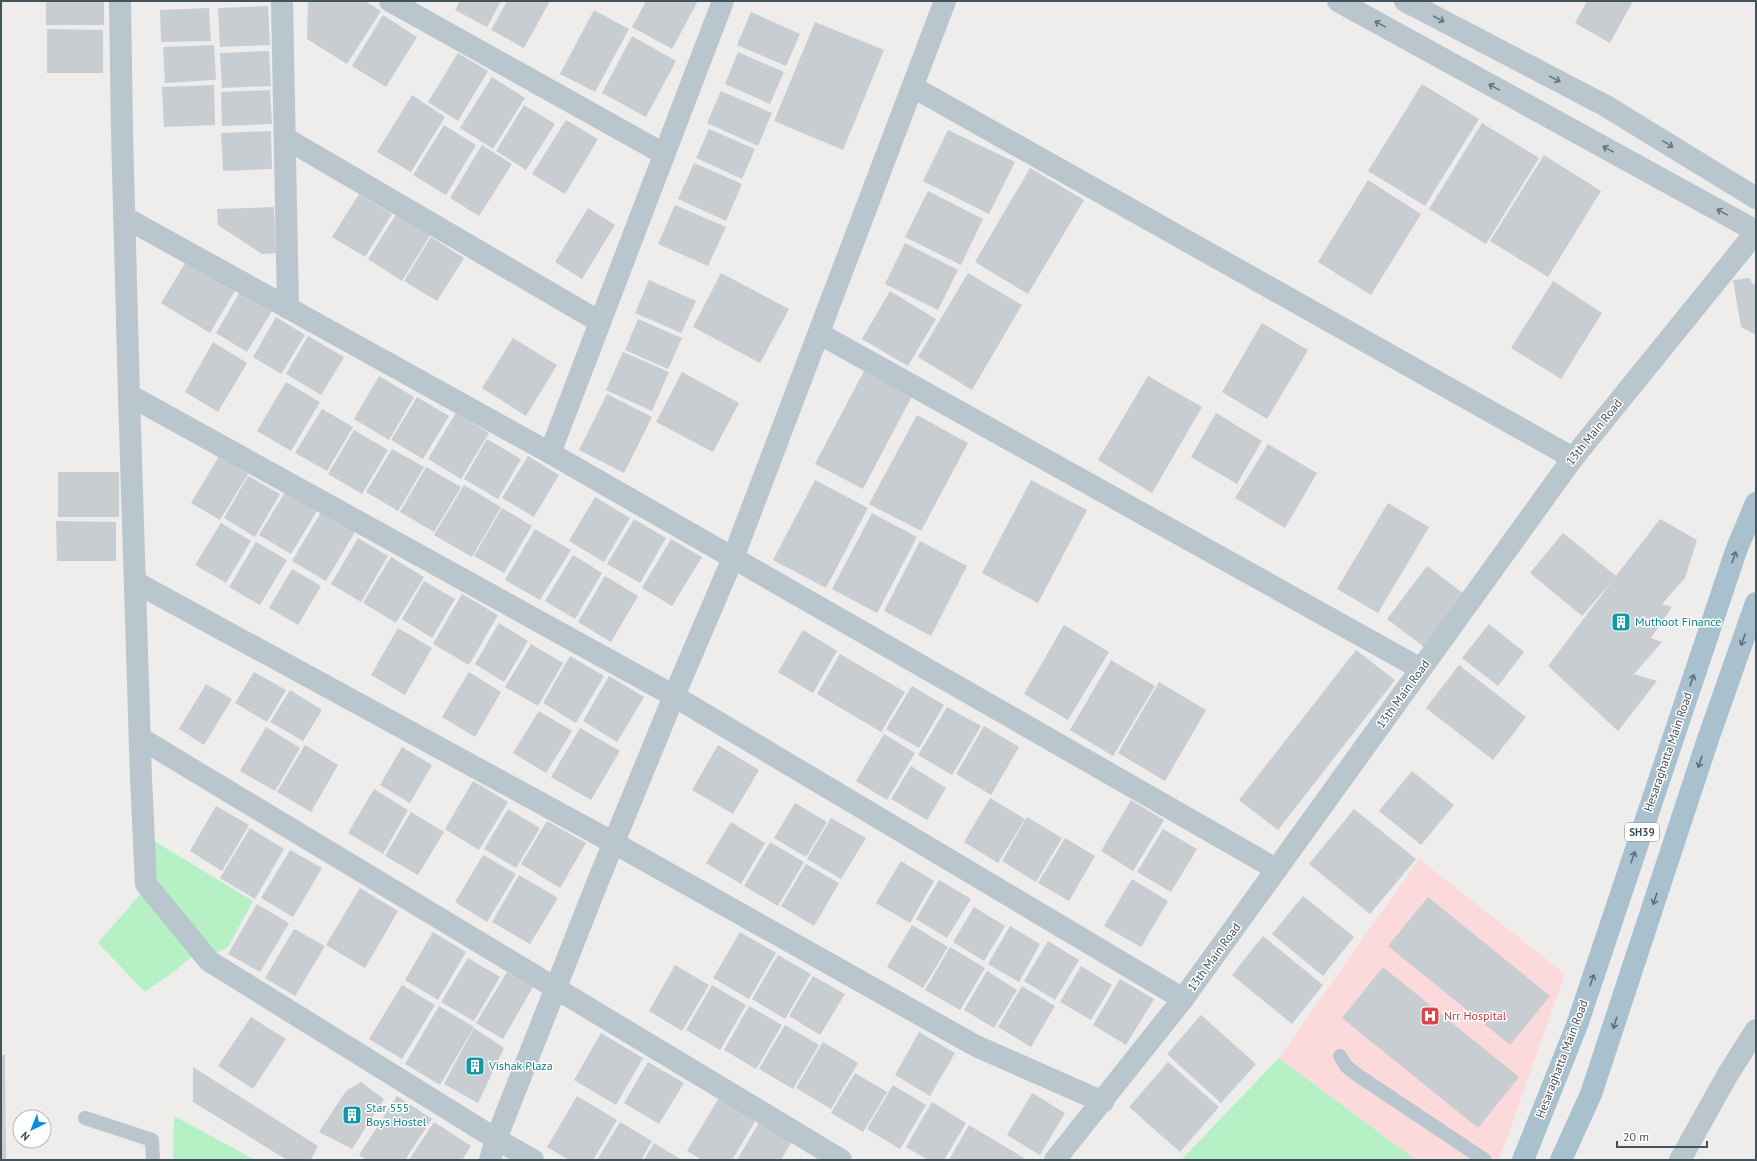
<svg xmlns="http://www.w3.org/2000/svg" width="1757" height="1161" viewBox="0 0 1757 1161" font-family="'PT Sans',sans-serif">
	<rect width="100%" height="100%" fill="#efecec"/>
	<polygon fill="#fcd9da" points="1419,859 1565,974 1499,1160 1416,1160 1279,1058"/>
	<g fill="#b6f1c5">
		<polygon points="149,838 253,901 228,947 210,956 151,882"/>
		<polygon points="143,891 195,954 176,970 145,992 98,943"/>
		<polygon points="1279,1058 1416,1160 1181,1160"/>
		<polygon points="174,1116 255,1160 173,1160"/>
	</g>
	<g fill="#c8cdd2">
		<rect x="46" y="1" width="58" height="24"/>
		<polygon points="308,1 365,1 381,11 347,64 307,39"/>
		<polygon points="460,1 501,1 487,27 455,10"/>
		<polygon points="507,1 550,1 524,48 491,30"/>
		<polygon points="646,1 698,1 672,49 632,27"/>
		<polygon points="1587,1 1633,1 1610,43 1575,23"/>
		<polygon points="268,6 270,45 220,47 218,8"/>
		<polygon points="209,8 211,41 161,42 160,10"/>
		<polygon points="594,10 629,29 595,92 560,74"/>
		<polygon points="751,12 800,34 786,66 737,45"/>
		<polygon points="383,15 417,37 386,87 352,66"/>
		<polygon points="815,22 884,50 843,150 774,121"/>
		<polygon points="47,29 103,30 103,73 47,73"/>
		<polygon points="632,36 676,61 646,117 602,93"/>
		<polygon points="214,45 216,80 165,83 163,47"/>
		<polygon points="269,51 271,86 222,88 220,53"/>
		<polygon points="738,52 784,72 770,104 725,84"/>
		<polygon points="458,53 488,71 458,121 428,102"/>
		<polygon points="492,77 525,98 493,149 460,128"/>
		<polygon points="1422,84 1479,119 1425,206 1368,171"/>
		<polygon points="214,85 215,125 164,127 162,87"/>
		<polygon points="270,90 272,124 222,126 221,92"/>
		<polygon points="721,91 772,113 758,146 707,123"/>
		<polygon points="412,95 445,117 411,172 377,152"/>
		<polygon points="524,105 555,124 526,170 496,151"/>
		<polygon points="566,120 598,139 565,194 532,174"/>
		<polygon points="1482,123 1539,158 1486,244 1429,209"/>
		<polygon points="444,125 476,145 446,195 413,175"/>
		<polygon points="709,129 755,149 742,179 696,158"/>
		<polygon points="948,130 1015,162 989,214 923,181"/>
		<polygon points="271,131 272,169 223,171 221,133"/>
		<polygon points="482,145 512,164 479,216 450,198"/>
		<polygon points="1544,155 1601,191 1548,277 1490,241"/>
		<polygon points="694,163 742,184 726,221 678,199"/>
		<polygon points="1030,168 1084,200 1028,294 975,262"/>
		<polygon points="1368,180 1421,214 1371,295 1318,262"/>
		<polygon points="928,191 983,219 961,265 905,237"/>
		<polygon points="359,194 392,214 365,257 332,237"/>
		<polygon points="675,205 726,227 708,266 658,244"/>
		<polygon points="274,207 276,253 262,254 218,225 217,209"/>
		<polygon points="588,208 615,225 582,279 555,262"/>
		<polygon points="397,213 431,234 402,281 368,259"/>
		<polygon points="431,237 464,258 437,301 404,281"/>
		<polygon points="905,243 958,270 938,310 885,284"/>
		<polygon points="187,260 236,289 210,333 161,303"/>
		<polygon points="721,273 789,309 760,363 693,327"/>
		<polygon points="968,273 1022,305 972,390 918,357"/>
		<polygon points="1750,278 1753,285 1756,281 1756,335 1741,327 1733,280"/>
		<polygon points="649,280 696,301 681,333 635,313"/>
		<polygon points="1553,281 1602,313 1561,379 1511,348"/>
		<polygon points="890,291 936,319 908,366 862,339"/>
		<polygon points="240,292 272,311 247,352 216,333"/>
		<polygon points="276,317 305,335 281,374 253,357"/>
		<polygon points="638,319 682,338 668,369 625,350"/>
		<polygon points="1262,323 1308,350 1267,419 1222,392"/>
		<polygon points="308,336 344,357 321,395 286,374"/>
		<polygon points="513,338 557,365 526,416 482,388"/>
		<polygon points="213,342 247,363 218,412 185,392"/>
		<polygon points="623,352 669,372 652,411 606,390"/>
		<polygon points="864,371 912,396 863,489 815,464"/>
		<polygon points="682,372 739,403 713,452 656,422"/>
		<polygon points="379,376 414,397 389,440 354,419"/>
		<polygon points="1148,376 1202,407 1152,493 1098,460"/>
		<polygon points="286,382 320,402 291,451 257,431"/>
		<polygon points="607,394 652,417 624,473 579,450"/>
		<polygon points="417,397 449,416 423,459 391,440"/>
		<polygon points="322,409 353,427 327,471 295,453"/>
		<polygon points="456,413 489,433 461,479 428,459"/>
		<polygon points="1216,413 1262,441 1237,484 1191,457"/>
		<polygon points="917,415 968,443 921,531 869,504"/>
		<polygon points="354,430 388,450 362,494 328,474"/>
		<polygon points="487,439 521,459 498,499 464,479"/>
		<polygon points="1268,444 1317,473 1285,528 1235,498"/>
		<polygon points="392,449 424,467 398,511 366,492"/>
		<polygon points="219,456 248,474 220,520 191,503"/>
		<polygon points="528,456 559,475 534,517 502,498"/>
		<polygon points="426,467 461,487 434,532 400,512"/>
		<rect x="58" y="472" width="61" height="45"/>
		<polygon points="248,476 280,494 255,537 224,518"/>
		<polygon points="815,480 868,508 826,588 773,560"/>
		<polygon points="1031,480 1087,510 1038,603 982,573"/>
		<polygon points="464,485 501,507 472,557 434,535"/>
		<polygon points="285,492 317,511 291,554 259,535"/>
		<polygon points="595,497 630,518 604,562 569,541"/>
		<polygon points="1388,503 1429,527 1378,613 1337,589"/>
		<polygon points="502,508 532,526 504,573 474,556"/>
		<polygon points="321,512 355,532 326,581 292,561"/>
		<polygon points="872,513 917,537 877,613 832,589"/>
		<polygon points="634,519 666,538 640,583 607,564"/>
		<polygon points="1660,519 1697,540 1685,578 1662,604 1672,607 1651,638 1662,642 1634,674 1657,681 1618,731 1548,666 1613,580 1582,616 1530,573 1563,533 1616,576"/>
		<polygon points="56,521 116,522 116,561 57,561"/>
		<polygon points="221,523 251,541 226,583 195,565"/>
		<polygon points="535,529 571,550 540,600 505,580"/>
		<polygon points="358,538 388,556 361,602 331,584"/>
		<polygon points="671,539 702,557 672,606 642,588"/>
		<polygon points="920,541 967,566 931,636 884,611"/>
		<polygon points="256,542 287,560 260,605 229,587"/>
		<polygon points="573,555 602,573 575,619 545,601"/>
		<polygon points="391,557 424,577 396,623 363,603"/>
		<polygon points="1427,566 1464,594 1424,647 1387,619"/>
		<polygon points="292,569 321,586 298,625 269,608"/>
		<polygon points="605,576 638,596 611,642 578,622"/>
		<polygon points="424,581 455,599 432,638 402,619"/>
		<polygon points="462,594 498,615 469,665 433,644"/>
		<polygon points="499,623 528,641 504,682 475,664"/>
		<polygon points="1489,624 1524,652 1498,686 1462,658"/>
		<polygon points="1064,625 1109,652 1068,720 1024,694"/>
		<polygon points="398,628 432,648 405,695 371,675"/>
		<polygon points="803,630 837,651 813,693 778,672"/>
		<polygon points="531,644 563,663 538,706 505,687"/>
		<polygon points="1356,650 1395,680 1278,830 1239,800"/>
		<polygon points="840,654 905,692 881,732 817,694"/>
		<polygon points="570,656 604,676 576,723 543,703"/>
		<polygon points="1111,660 1155,686 1113,756 1070,730"/>
		<polygon points="1459,665 1526,717 1493,760 1426,708"/>
		<polygon points="254,672 286,690 267,722 235,703"/>
		<polygon points="469,672 501,692 475,737 442,717"/>
		<polygon points="609,676 644,697 617,742 583,721"/>
		<polygon points="1159,682 1206,710 1165,781 1118,753"/>
		<polygon points="206,684 232,699 204,745 179,729"/>
		<polygon points="912,686 944,705 919,748 886,729"/>
		<polygon points="290,690 322,710 303,741 270,722"/>
		<polygon points="947,707 981,726 952,775 918,755"/>
		<polygon points="539,711 572,731 546,773 513,753"/>
		<polygon points="984,726 1019,747 991,795 956,774"/>
		<polygon points="266,727 300,748 275,791 240,771"/>
		<polygon points="580,728 620,751 591,800 551,777"/>
		<polygon points="884,734 915,753 887,800 856,781"/>
		<polygon points="305,745 338,765 311,812 277,792"/>
		<polygon points="718,745 759,770 733,814 692,790"/>
		<polygon points="402,747 432,765 410,803 380,785"/>
		<polygon points="911,766 946,788 927,820 891,799"/>
		<polygon points="1412,771 1454,805 1421,845 1379,811"/>
		<polygon points="473,781 508,802 479,850 445,829"/>
		<polygon points="374,789 408,810 383,854 348,833"/>
		<polygon points="990,798 1025,819 998,863 964,842"/>
		<polygon points="1131,800 1164,820 1133,871 1101,851"/>
		<polygon points="795,803 827,822 806,857 774,838"/>
		<polygon points="216,806 249,825 222,871 190,851"/>
		<polygon points="508,809 540,828 516,868 484,849"/>
		<polygon points="1354,809 1416,859 1370,914 1309,864"/>
		<polygon points="411,812 444,832 418,875 385,856"/>
		<polygon points="1027,817 1062,838 1036,882 1002,861"/>
		<polygon points="831,818 866,838 841,879 807,859"/>
		<polygon points="547,821 586,843 560,888 521,864"/>
		<polygon points="731,822 765,843 741,884 706,863"/>
		<polygon points="250,828 284,849 255,899 220,878"/>
		<polygon points="1163,829 1197,849 1171,892 1137,872"/>
		<polygon points="1065,838 1095,856 1069,901 1038,883"/>
		<polygon points="770,842 804,862 778,906 744,886"/>
		<polygon points="290,850 322,868 293,917 261,898"/>
		<polygon points="483,855 516,874 487,922 455,902"/>
		<polygon points="901,861 934,881 910,923 876,903"/>
		<polygon points="806,864 839,883 814,926 781,906"/>
		<polygon points="519,875 558,898 530,944 492,922"/>
		<polygon points="1132,879 1168,901 1141,947 1104,926"/>
		<polygon points="939,880 971,899 947,938 916,919"/>
		<polygon points="360,888 398,911 365,968 326,945"/>
		<polygon points="1303,896 1354,937 1323,976 1272,934"/>
		<polygon points="1428,897 1550,996 1510,1045 1388,946"/>
		<polygon points="257,904 289,923 260,972 228,954"/>
		<polygon points="974,907 1005,926 984,961 953,942"/>
		<polygon points="912,925 948,947 923,988 887,967"/>
		<polygon points="1010,926 1040,944 1019,982 988,964"/>
		<polygon points="294,929 325,946 295,996 265,978"/>
		<polygon points="433,932 466,952 438,1000 405,980"/>
		<polygon points="740,932 776,953 749,999 713,978"/>
		<polygon points="1263,936 1323,985 1292,1024 1232,975"/>
		<polygon points="1048,941 1079,960 1055,1000 1024,981"/>
		<polygon points="950,947 985,968 960,1010 925,990"/>
		<polygon points="778,955 811,974 785,1019 752,999"/>
		<polygon points="468,958 500,977 474,1021 441,1002"/>
		<polygon points="675,965 709,985 682,1031 649,1011"/>
		<polygon points="1081,966 1112,985 1091,1020 1060,1002"/>
		<polygon points="1383,967 1519,1077 1478,1128 1342,1018"/>
		<polygon points="987,971 1017,990 994,1028 964,1010"/>
		<polygon points="507,972 533,987 503,1039 476,1023"/>
		<polygon points="813,976 845,994 820,1035 789,1016"/>
		<polygon points="1120,979 1154,999 1126,1045 1093,1025"/>
		<polygon points="402,985 435,1005 402,1059 369,1039"/>
		<polygon points="712,985 746,1005 720,1050 686,1030"/>
		<polygon points="1022,986 1055,1006 1031,1047 998,1027"/>
		<polygon points="439,1006 474,1027 440,1085 405,1064"/>
		<polygon points="749,1006 782,1025 756,1069 724,1050"/>
		<polygon points="1201,1015 1256,1064 1221,1103 1167,1054"/>
		<polygon points="251,1017 286,1039 253,1089 218,1066"/>
		<polygon points="785,1025 819,1045 793,1089 759,1069"/>
		<polygon points="474,1028 504,1048 478,1103 444,1084"/>
		<polygon points="919,1032 955,1053 930,1096 895,1075"/>
		<polygon points="601,1033 643,1058 616,1105 574,1080"/>
		<polygon points="823,1042 858,1063 831,1109 796,1088"/>
		<polygon points="1,1055 5,1055 6,1160 1,1160"/>
		<polygon points="648,1062 684,1083 659,1124 624,1103"/>
		<polygon points="1168,1062 1219,1107 1180,1152 1129,1107"/>
		<polygon points="193,1067 318,1146 311,1160 287,1160 193,1102"/>
		<polygon points="855,1073 887,1092 863,1132 831,1113"/>
		<polygon points="361,1082 384,1099 352,1149 319,1132 346,1091"/>
		<polygon points="893,1085 926,1105 900,1149 867,1129"/>
		<polygon points="1032,1093 1065,1113 1040,1155 1007,1135"/>
		<polygon points="397,1096 432,1119 405,1160 367,1160 359,1155"/>
		<polygon points="577,1096 617,1120 593,1160 569,1160 547,1147"/>
		<polygon points="719,1098 756,1120 732,1160 702,1160 687,1151"/>
		<polygon points="932,1102 966,1123 944,1160 928,1160 906,1147"/>
		<polygon points="760,1121 792,1141 781,1160 737,1160"/>
		<polygon points="434,1122 471,1146 462,1160 409,1160"/>
		<polygon points="620,1122 652,1141 641,1160 597,1160"/>
		<polygon points="969,1125 1024,1158 1023,1160 949,1160"/>
		<polygon points="654,1143 682,1160 644,1160"/>
	</g>
	<g fill="none" stroke-linecap="round" stroke-linejoin="round">
		<g stroke="#b9c6cd" stroke-width="14">
			<polyline points="1340,1056 1346,1066 1356,1074 1485,1160"/>
			<polyline points="85,1118 152,1140 153,1160"/>
		</g>
		<g stroke="#b9c6cd" stroke-width="22">
			<polyline points="120,1 122,132 129,395 141,778 146,884 209,961 496,1139 533,1160"/>
			<polyline points="282,1 288,308"/>
			<polyline points="390,1 664,154"/>
			<polyline points="1338,1 1756,231"/>
			<polyline points="1405,1 1606,106 1756,198"/>
			<polyline points="913,87 1573,458"/>
			<polyline points="285,138 600,322"/>
			<polyline points="124,217 550,453 1276,869"/>
			<polyline points="820,334 1421,669"/>
			<polyline points="129,395 674,696 1183,999"/>
			<polyline points="550,453 723,1"/>
			<polyline points="135,582 614,843 976,1046 1103,1102"/>
			<polyline points="140,738 841,1160"/>
			<polyline points="490,1160 496,1139 598,881 674,696 733,558 945,1"/>
			<polyline points="1055,1160 1183,999 1573,458 1756,232"/>
			<polyline points="1680,1160 1728,1074 1756,1030"/>
		</g>
		<g stroke="#a9c1ce" stroke-width="22">
			<polyline points="1523,1160 1577,1025 1737,548 1756,503"/>
			<polyline points="1561,1160 1591,1094 1708,739 1756,603"/>
		</g>
	</g>
	<defs><path id="oneway-shaft" d="M-6 0H5M1.5-3L5.5 0L1.5 3" fill="none" stroke-width="1.6" stroke-linecap="round" stroke-linejoin="round"/></defs>
	<g stroke="#66767d">
		<use href="#oneway-shaft" transform="translate(1439 19) rotate(28)"/>
		<use href="#oneway-shaft" transform="translate(1380 24) rotate(-151)"/>
		<use href="#oneway-shaft" transform="translate(1555 79) rotate(28)"/>
		<use href="#oneway-shaft" transform="translate(1494 87) rotate(-151)"/>
		<use href="#oneway-shaft" transform="translate(1668 144) rotate(31)"/>
		<use href="#oneway-shaft" transform="translate(1608 149) rotate(-151)"/>
		<use href="#oneway-shaft" transform="translate(1722 212) rotate(-151)"/>
	</g>
	<g stroke="#5c6e78">
		<use href="#oneway-shaft" transform="translate(1734 557) rotate(-71)"/>
		<use href="#oneway-shaft" transform="translate(1743 640) rotate(110)"/>
		<use href="#oneway-shaft" transform="translate(1692 680) rotate(-71)"/>
		<use href="#oneway-shaft" transform="translate(1700 762) rotate(108)"/>
		<use href="#oneway-shaft" transform="translate(1633 857) rotate(-71)"/>
		<use href="#oneway-shaft" transform="translate(1655 899) rotate(108)"/>
		<use href="#oneway-shaft" transform="translate(1592 980) rotate(-71)"/>
		<use href="#oneway-shaft" transform="translate(1615 1023) rotate(108)"/>
	</g>
	<defs>
		<symbol id="building-square" viewBox="-11 -11 22 22"><rect x="-9" y="-9" width="18" height="18" rx="4" fill="#0f9aa8" stroke="#fff"/><path d="M-4-6H4V6H1V3H-1V6H-4ZM-2.5-4.3h1.7v1.8h-1.7ZM.8-4.3h1.7v1.8H.8ZM-2.5-1h1.7V.8h-1.7ZM.8-1h1.7V.8H.8Z" fill="#fff"/></symbol>
		<symbol id="hospital-square" viewBox="-11 -11 22 22"><rect x="-9" y="-9" width="18" height="18" rx="4" fill="#e0444e" stroke="#fff"/><path d="M-5-5h3v3.5h4V-5h3V5h-3V1.5h-4V5h-3Z" fill="#fff"/></symbol>
	</defs>
	<g fill-rule="evenodd">
		<use href="#building-square" x="1610" y="611" width="22" height="22"/>
		<use href="#hospital-square" x="1419" y="1005" width="22" height="22"/>
		<use href="#building-square" x="464" y="1055" width="22" height="22"/>
		<use href="#building-square" x="341" y="1104" width="22" height="22"/>
	</g>
	<g text-anchor="middle" stroke-width="3" stroke-linejoin="round" paint-order="stroke">
		<rect fill="#fff" stroke="#7b878c" stroke-width="1" x="1625" y="823" width="34" height="18" rx="3"/>
		<g font-size="11" font-weight="bold" fill="#43535b">
			<text x="1642" y="836">SH39</text>
		</g>
		<g font-size="12" fill="#43535b" stroke="#fff">
			<text transform="translate(1594 432) rotate(-51)" y="4">13th Main Road</text>
			<text transform="translate(1403 694) rotate(-54)" y="4">13th Main Road</text>
			<text transform="translate(1668 752) rotate(-71)" y="4">Hesaraghatta Main Road</text>
			<text transform="translate(1214 957) rotate(-54)" y="4">13th Main Road</text>
			<text transform="translate(1562 1059) rotate(-69)" y="4">Hesaraghatta Main Road</text>
		</g>
		<g font-size="12" fill="#0d838f" stroke="#fff" text-anchor="start">
			<text x="1635" y="626">Muthoot Finance</text>
			<text x="489" y="1070">Vishak Plaza</text>
			<text x="366" y="1112">Star 555<tspan x="366" dy="14">Boys Hostel</tspan></text>
		</g>
		<g font-size="12" fill="#be3a42" stroke="#fff" text-anchor="start">
			<text x="1444" y="1020">Nrr Hospital</text>
		</g>
	</g>
	<rect width="1757" height="1161" fill="none" stroke="#43535b" stroke-width="4"/>
	<g transform="translate(32 1129) rotate(223)"><circle r="19" fill="#ffffff" stroke="#b4babd"/>
	<path d="M0-3L7 15L0 10L-7 15Z" fill="#0c8ae9"/>
	<text y="-6" font-size="11" font-weight="bold" text-anchor="middle" fill="#43535b">N</text>
	</g>
	<path d="M1617 1141v6h90v-6" fill="none" stroke="#43535b" stroke-width="2"/>
	<text x="1623" y="1141" font-size="12" fill="#43535b" stroke="#ffffff" stroke-width="3" paint-order="stroke">20 m</text>
</svg>
